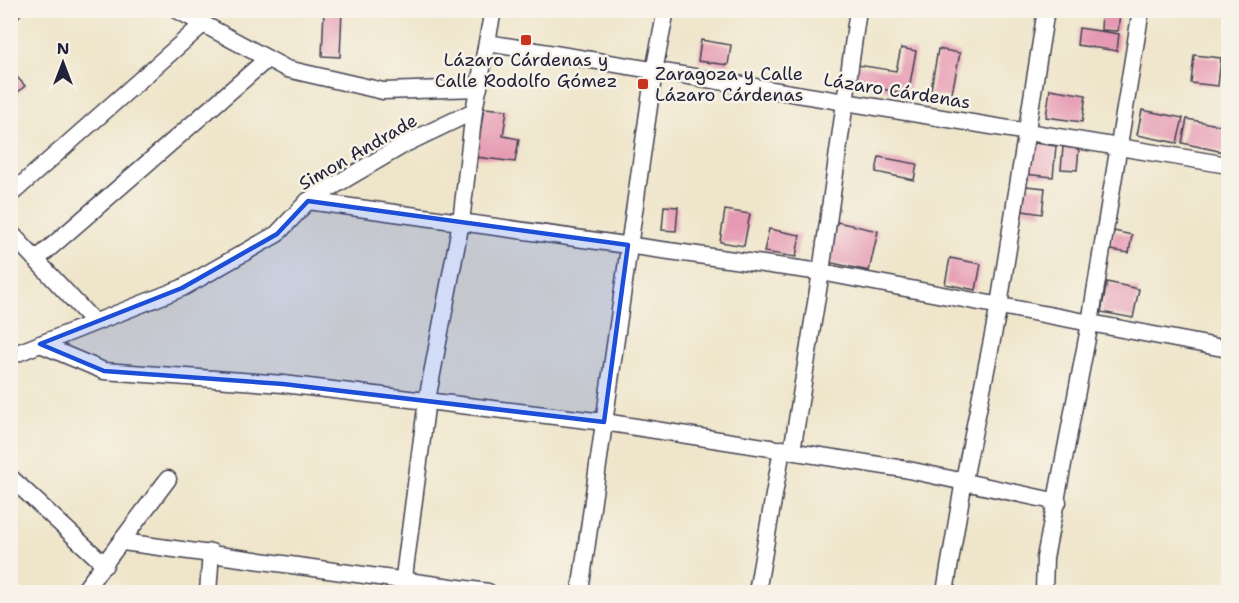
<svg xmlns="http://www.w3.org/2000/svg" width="1239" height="603" viewBox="0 0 1239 603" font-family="'Shantell Sans',sans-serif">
	<rect width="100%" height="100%" fill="#f7f3e8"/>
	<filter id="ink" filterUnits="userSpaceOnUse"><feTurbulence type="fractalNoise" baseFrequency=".0167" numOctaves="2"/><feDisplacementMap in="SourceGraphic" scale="12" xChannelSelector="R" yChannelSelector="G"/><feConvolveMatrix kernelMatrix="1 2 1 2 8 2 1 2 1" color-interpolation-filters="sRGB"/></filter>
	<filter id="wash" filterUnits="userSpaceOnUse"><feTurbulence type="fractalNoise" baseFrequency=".008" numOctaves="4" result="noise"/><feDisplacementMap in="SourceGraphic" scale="24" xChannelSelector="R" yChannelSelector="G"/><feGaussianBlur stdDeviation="1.35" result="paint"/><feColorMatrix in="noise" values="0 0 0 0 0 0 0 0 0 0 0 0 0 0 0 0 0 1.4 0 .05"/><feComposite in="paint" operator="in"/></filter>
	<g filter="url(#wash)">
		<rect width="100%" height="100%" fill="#efe5ca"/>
		<g id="blocks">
			<g fill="#e699b2">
				<polygon points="324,10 342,10 340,57 322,56"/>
				<polygon points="1102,11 1120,13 1118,31 1101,30"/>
				<polygon points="1079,28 1119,34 1117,51 1077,45"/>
				<polygon points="701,40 731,45 728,65 698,61"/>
				<polygon points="901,48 916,51 908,94 855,84 858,65 896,71"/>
				<polygon points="938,49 960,53 951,98 930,95"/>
				<polygon points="1194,55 1221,58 1218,86 1191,83"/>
				<polygon points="10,69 25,86 10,99"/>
				<polygon points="1050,89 1086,95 1082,122 1046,117"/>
				<polygon points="484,108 507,110 503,136 519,139 515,162 469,156 472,132 480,133"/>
				<polygon points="1142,110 1183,118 1177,143 1137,135"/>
				<polygon points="1187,119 1228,127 1228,153 1182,143"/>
				<polygon points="1026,142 1056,146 1053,177 1023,174"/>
				<polygon points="1063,147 1079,149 1077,170 1061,169"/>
				<polygon points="879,157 917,164 914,180 876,172"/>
				<polygon points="1026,186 1045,188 1042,214 1023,211"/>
				<polygon points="664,206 678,207 676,231 662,230"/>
				<polygon points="725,210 750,214 744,246 720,242"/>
				<polygon points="837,222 878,231 869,271 828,262"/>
				<polygon points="769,229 800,235 796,257 764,252"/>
				<polygon points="1114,231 1132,235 1129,253 1110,250"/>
				<polygon points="950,258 981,264 976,290 945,284"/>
				<polygon points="1107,282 1139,289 1133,318 1101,312"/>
			</g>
		</g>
	</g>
	<g filter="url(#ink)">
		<use href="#blocks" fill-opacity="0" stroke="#413f50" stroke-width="1.5"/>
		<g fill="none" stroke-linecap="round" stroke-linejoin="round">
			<defs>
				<g id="minor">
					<polyline points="177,10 287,69 383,91 479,88"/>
					<polyline points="10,13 13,10"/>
					<polyline points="488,43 1228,165"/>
					<polyline points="10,195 202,25"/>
					<polyline points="308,201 821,272 1228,349"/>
					<polyline points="10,232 93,321"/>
					<polyline points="37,259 266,60"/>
					<polyline points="40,344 104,371 283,384 604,422 904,469 1058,502"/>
					<polyline points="10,356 182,288 277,234 308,201 405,144 474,111"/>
					<polyline points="792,451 821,272 858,10"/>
					<polyline points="10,477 105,565"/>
					<polyline points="123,542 488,592"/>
					<polyline points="83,592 168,479"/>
					<polyline points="208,592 211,552"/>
					<polyline points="402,592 427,400 461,222 474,111 493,10"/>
					<polyline points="580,592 654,71 666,10"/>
					<polyline points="757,592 782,449"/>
					<polyline points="945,592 964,480 999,305 1046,10"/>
					<polyline points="1044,592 1045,558 1090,323 1141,10"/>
				</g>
			</defs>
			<use href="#minor" stroke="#413f50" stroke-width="19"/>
			<use href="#minor" stroke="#fff" stroke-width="16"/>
		</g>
	</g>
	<path fill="#1d4ed8" fill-opacity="0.2" stroke="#1d4ed8" stroke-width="4.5" stroke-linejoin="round" d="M308,201L628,245L604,422L283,384L104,371L40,344L182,288L277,234Z"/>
	<g fill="#c8321e" stroke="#f7f3e8" stroke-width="2">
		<rect x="520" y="34" width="12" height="12" rx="3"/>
		<rect x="637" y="78" width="12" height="12" rx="3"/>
	</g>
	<g text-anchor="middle" stroke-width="5" stroke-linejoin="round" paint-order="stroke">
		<g font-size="18" fill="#22223b" stroke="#f7f3e8">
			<text x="526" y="66">Lázaro Cárdenas y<tspan x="526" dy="21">Calle Rodolfo Gómez</tspan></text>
			<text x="655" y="80" text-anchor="start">Zaragoza y Calle<tspan x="655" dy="21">Lázaro Cárdenas</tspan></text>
		</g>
		<g font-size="18" fill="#22223b" stroke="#f7f3e8">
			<text transform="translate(897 91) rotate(9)" y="6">Lázaro Cárdenas</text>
			<text transform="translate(358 152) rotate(-30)" y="6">Simon Andrade</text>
		</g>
	</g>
	<rect width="1239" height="603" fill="none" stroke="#f7f3e8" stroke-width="36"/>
	<g transform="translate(63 63)" stroke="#f7f3e8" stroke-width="4.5" paint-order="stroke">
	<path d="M0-4.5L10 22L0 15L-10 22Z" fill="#22223b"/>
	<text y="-9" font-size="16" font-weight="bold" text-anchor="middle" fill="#22223b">N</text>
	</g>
</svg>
